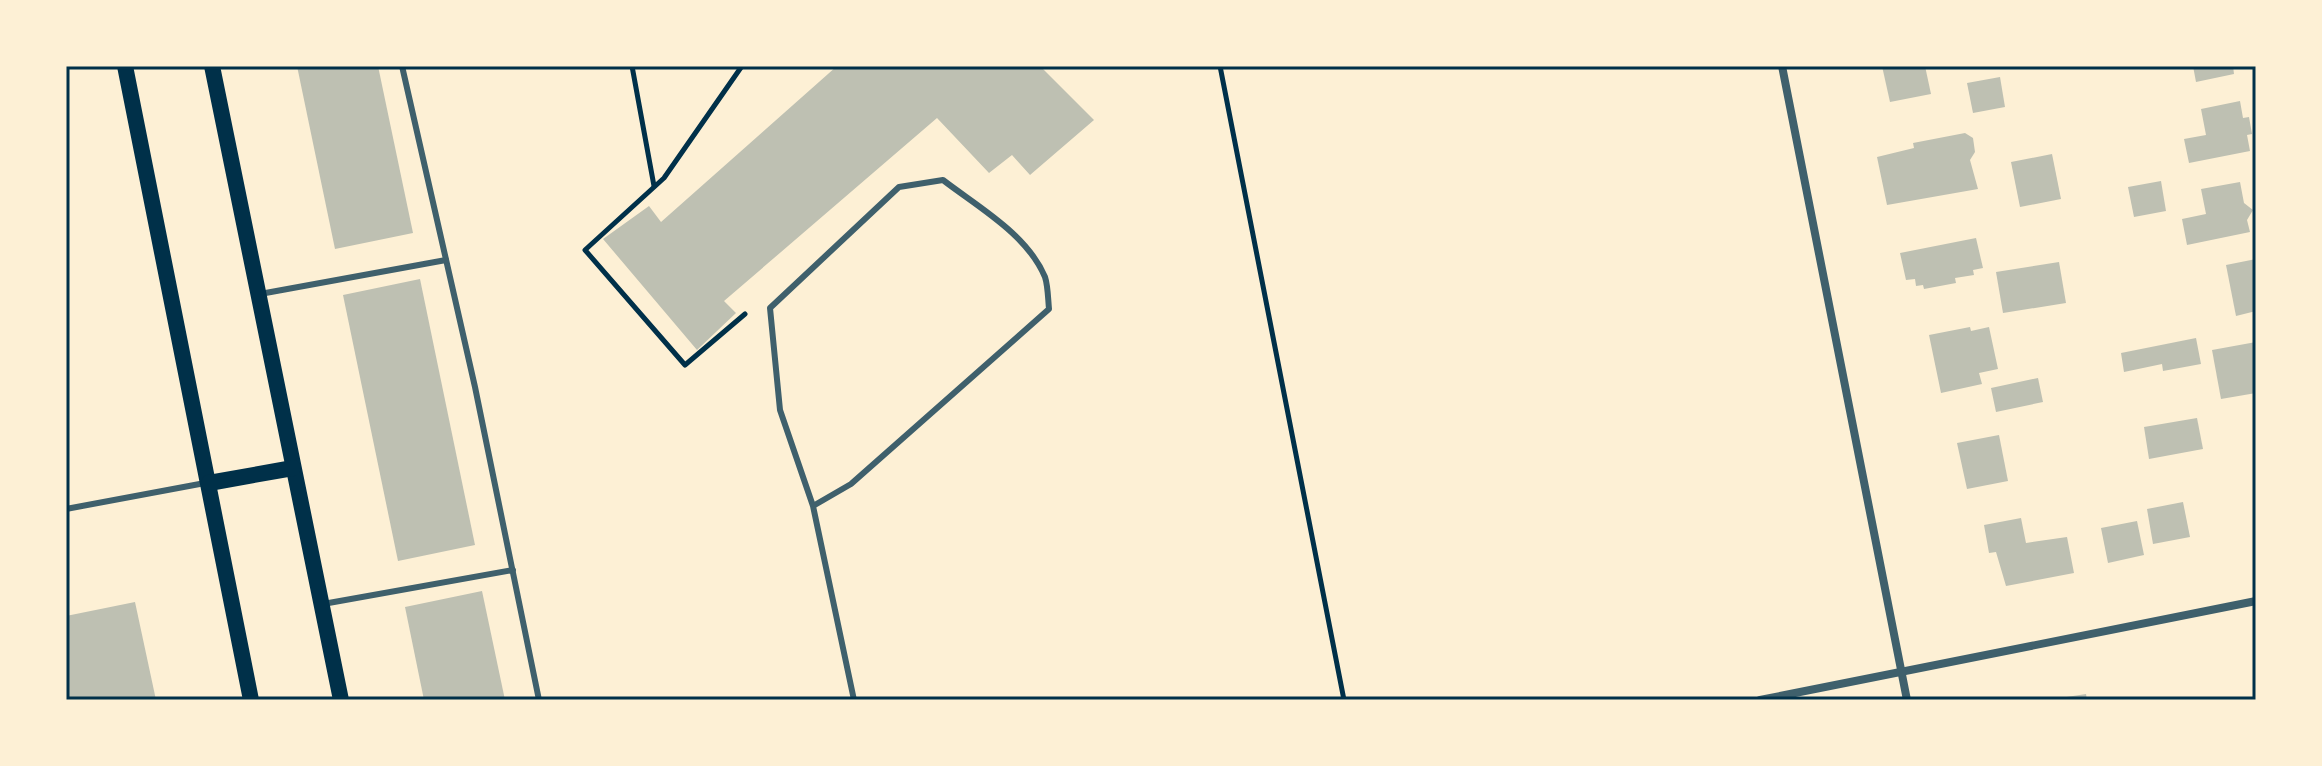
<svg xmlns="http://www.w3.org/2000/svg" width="2322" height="766" viewBox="0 0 2322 766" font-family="'Libre Baskerville',serif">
	<rect width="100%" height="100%" fill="#fdf0d5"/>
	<g fill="#bec0b2">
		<polygon points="297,66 378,66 413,233 335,249"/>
		<polygon points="837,66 1040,66 1094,120 1030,175 1012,155 989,173 937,118 724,301 736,313 697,350 603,239 649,206 661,222"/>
		<polygon points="1882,66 1925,66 1931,94 1890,102"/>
		<polygon points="2193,66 2233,66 2234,74 2196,82"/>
		<polygon points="2000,77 2005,107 1973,113 1967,83"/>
		<polygon points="2240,101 2243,118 2249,117 2252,134 2247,135 2250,151 2189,163 2184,139 2206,135 2201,109"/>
		<polygon points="1965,133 1973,138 1975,152 1970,160 1978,189 1887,205 1877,157 1914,148 1913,143"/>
		<polygon points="2052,154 2061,199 2020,207 2011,162"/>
		<polygon points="2161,181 2166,211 2134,217 2128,187"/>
		<polygon points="2240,182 2244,203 2253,210 2247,220 2250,232 2187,245 2182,219 2206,214 2201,189"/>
		<polygon points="1976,238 1983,268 1973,270 1974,275 1955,278 1956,283 1924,289 1923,285 1916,286 1915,279 1906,280 1900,253"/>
		<polygon points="2256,259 2256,311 2236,316 2226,265"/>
		<polygon points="2059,262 2066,303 2003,313 1996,272"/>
		<polygon points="420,279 475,545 398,561 343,295"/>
		<polygon points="1970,327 1971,331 1989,327 1998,369 1979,373 1982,384 1941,393 1929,335"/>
		<polygon points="2196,338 2201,364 2163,371 2162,364 2124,372 2121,353"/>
		<polygon points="2256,342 2256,393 2221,399 2212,350"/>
		<polygon points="2038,378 2043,402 1996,412 1991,388"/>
		<polygon points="2197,418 2203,449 2149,459 2144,427"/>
		<polygon points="1999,435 2008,481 1967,489 1957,443"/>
		<polygon points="2183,502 2190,537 2153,544 2147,509"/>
		<polygon points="2021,518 2026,543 2067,537 2074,573 2006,586 1996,552 1989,553 1984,525"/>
		<polygon points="2137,521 2144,555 2108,563 2101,528"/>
		<polygon points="482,591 505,700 424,700 405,607"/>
		<polygon points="135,602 156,700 66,700 66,616"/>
		<polygon points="2086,694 2087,700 2060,700 2060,698"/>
	</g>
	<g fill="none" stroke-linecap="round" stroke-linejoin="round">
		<g stroke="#003049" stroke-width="5">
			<polyline points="632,66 654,186"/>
			<polyline points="742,66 664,178 585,250 685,365 745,314"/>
			<polyline points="1220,66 1344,700"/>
		</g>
		<g stroke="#3f606c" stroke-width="6">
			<polyline points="402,66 475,387 539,700"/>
			<polyline points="260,294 446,260"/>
			<path d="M813,506L851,484L1049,309C1048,299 1048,286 1045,277C1027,234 978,207 943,180L899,187L770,308L780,410L813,506L854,700"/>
			<polyline points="66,509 205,483"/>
			<polyline points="323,604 513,570"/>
		</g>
		<g stroke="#3f606c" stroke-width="8">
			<polyline points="1782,66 1907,700"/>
			<polyline points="1760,700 2256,601"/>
		</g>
		<g stroke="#003049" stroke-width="16">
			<polyline points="125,66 251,700"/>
			<polyline points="212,66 341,700"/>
			<polyline points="209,483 293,468"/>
		</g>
	</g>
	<rect width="2322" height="766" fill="none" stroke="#fdf0d5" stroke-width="136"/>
	<rect x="68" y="68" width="2186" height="630" fill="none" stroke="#003049" stroke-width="3"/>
</svg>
